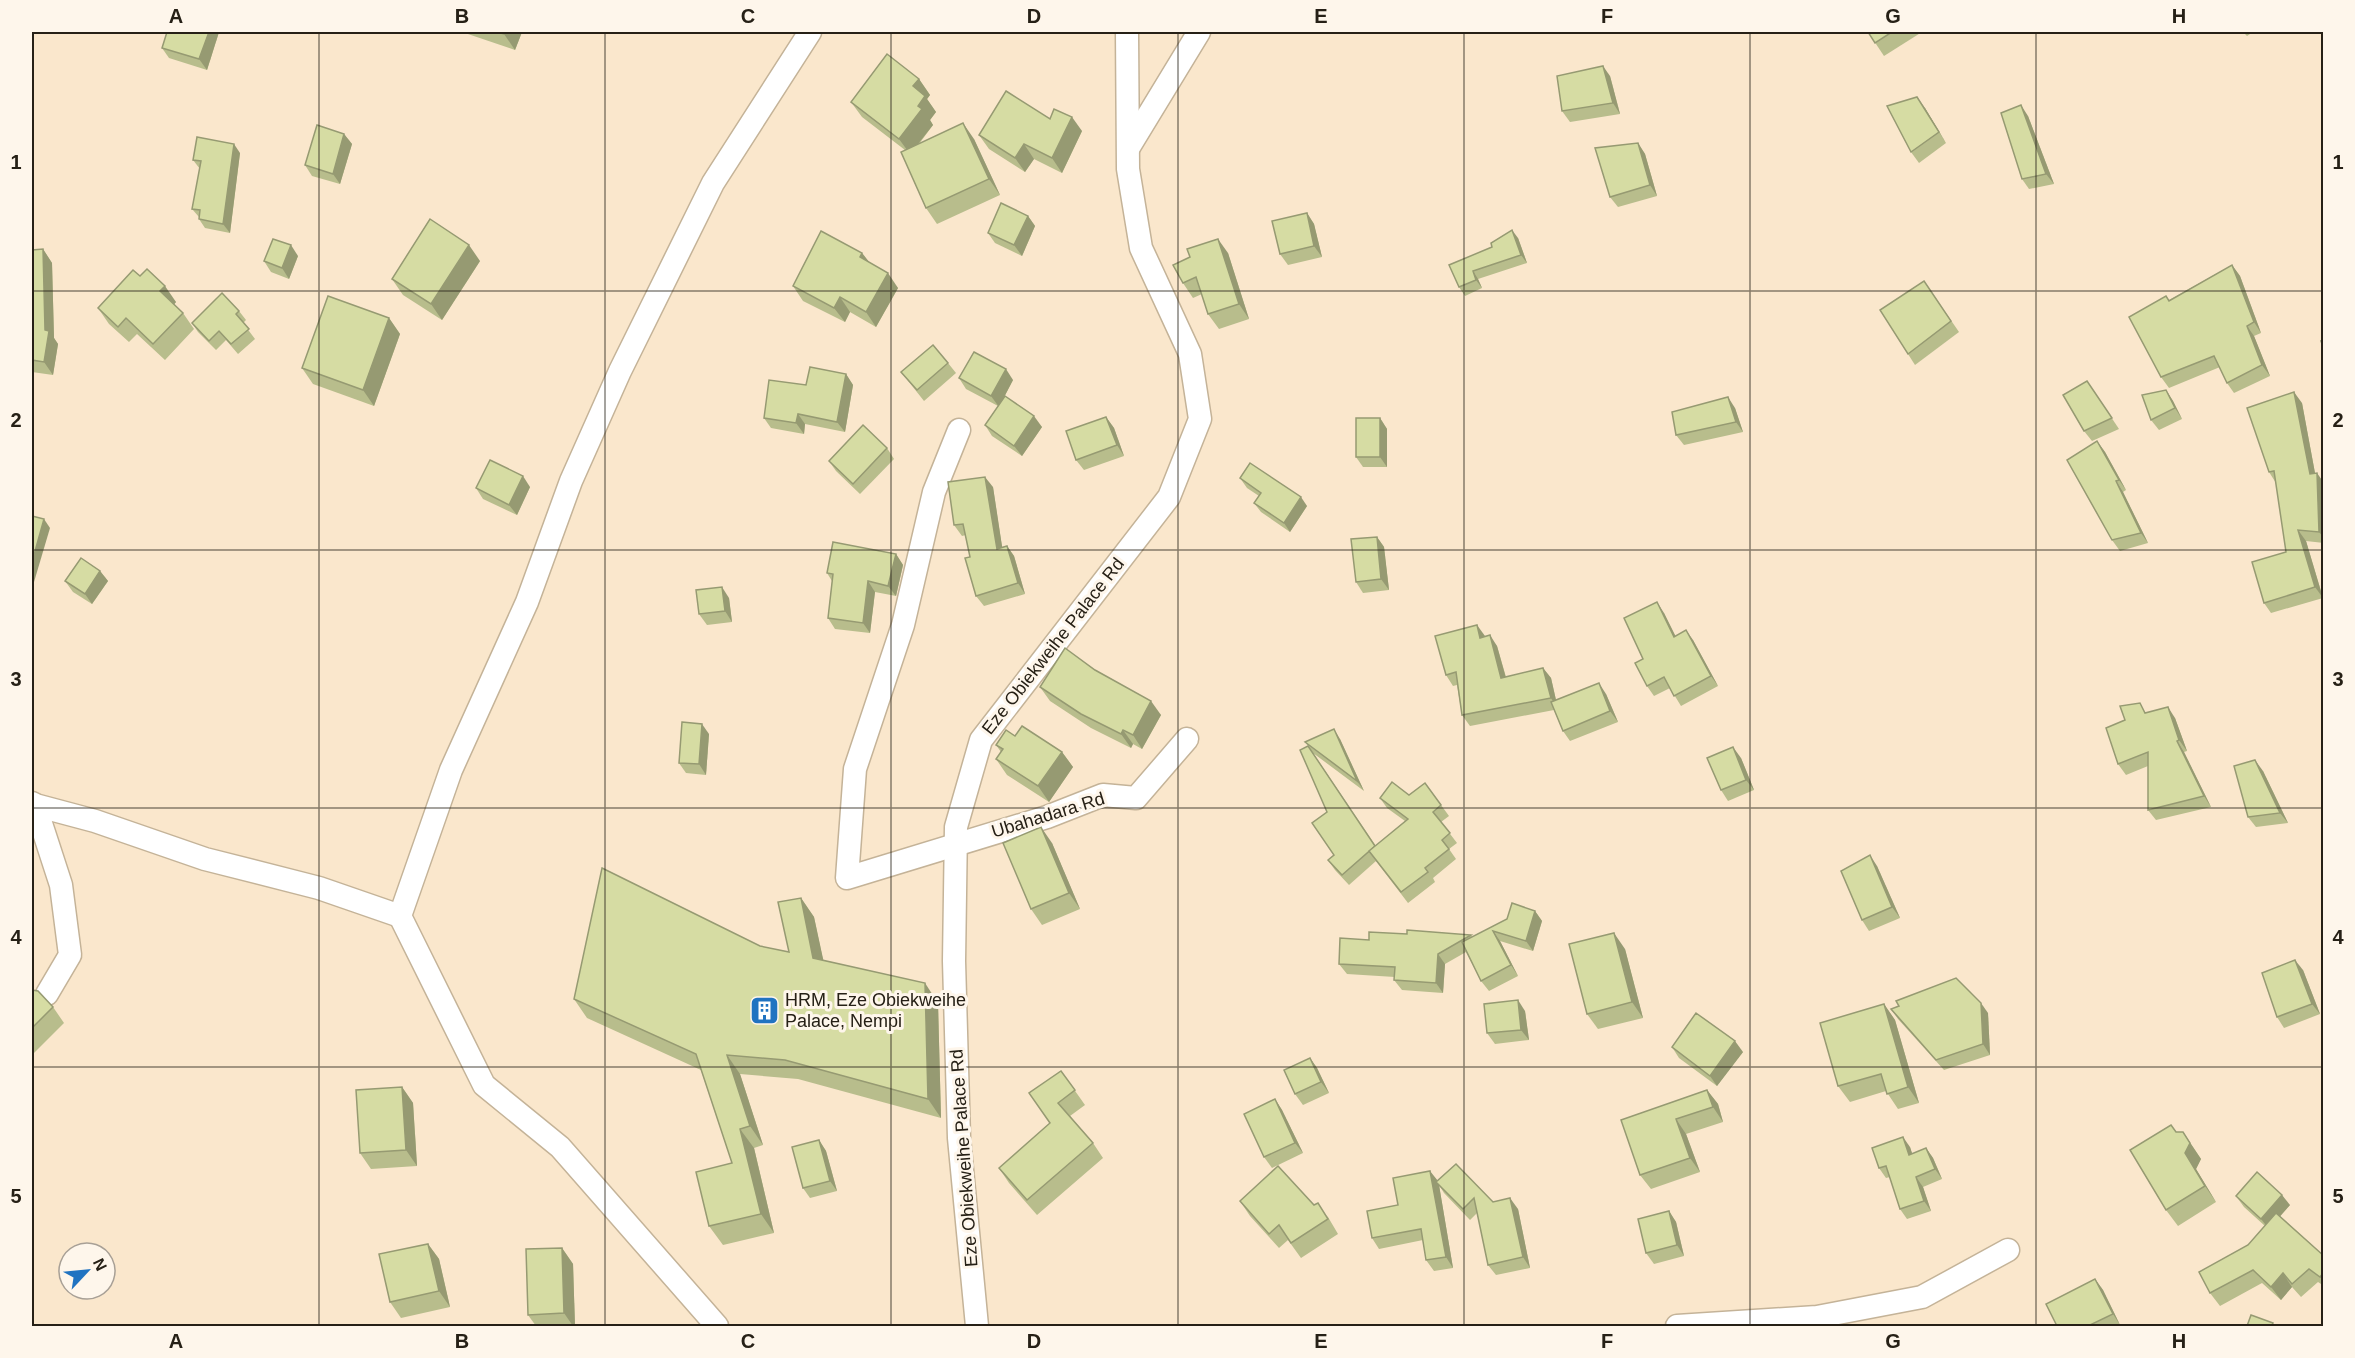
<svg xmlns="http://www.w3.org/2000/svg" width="2355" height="1358" viewBox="0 0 2355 1358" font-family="Helvetica,sans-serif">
	<rect width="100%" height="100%" fill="#fae7cc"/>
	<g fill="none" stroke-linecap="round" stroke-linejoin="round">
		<defs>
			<g id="street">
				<polyline points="1129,147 1199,32"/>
				<polyline points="959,430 934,492 903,625 855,769 847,878 1047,817 1103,795 1136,798 1187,739"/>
				<polyline points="32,803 35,805 61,885 70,955 47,994"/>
				<polyline points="35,805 95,821 205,859 319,888 400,916"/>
				<polyline points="717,1326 560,1147 484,1085 400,916 451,770 527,602 571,481 620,371 713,183 810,32"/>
				<polyline points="977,1326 959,1138 954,961 956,827 981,740 1169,497 1200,419 1190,354 1141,248 1128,169 1127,32"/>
				<polyline points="1677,1326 1817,1317 1922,1297 2008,1250"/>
			</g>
		</defs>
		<use href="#street" stroke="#c4b398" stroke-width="25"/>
		<use href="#street" stroke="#fff" stroke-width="22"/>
	</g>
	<g fill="#b8bd8c">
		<polygon points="167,32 219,32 207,70 169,58 162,48"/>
		<polygon points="462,32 522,32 515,50"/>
		<polygon points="1868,32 1922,32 1884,56"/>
		<polygon points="2243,32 2253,32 2247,36"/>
		<polygon points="1610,76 1620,114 1570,122 1562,111"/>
		<polygon points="919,79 930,95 927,99 936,112 930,120 933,125 919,144 974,139 1000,195 937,224 926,208 905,150 862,117 851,102"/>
		<polygon points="1925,108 1946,143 1919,163 1911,152"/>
		<polygon points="2028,116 2054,184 2029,189 2022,179"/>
		<polygon points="1050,119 1082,131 1062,173 1034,159 1025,172 989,149 979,135"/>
		<polygon points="344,134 352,144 340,184 312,176 305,165"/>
		<polygon points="1638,143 1645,154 1657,196 1618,207 1610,197"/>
		<polygon points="240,153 230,233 205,228 199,219 199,217 192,209 200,169 193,160"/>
		<polygon points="1307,213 1314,224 1322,257 1288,265 1280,254"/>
		<polygon points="1028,216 1035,226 1022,256 995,243 988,233"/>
		<polygon points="1518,238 1527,263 1478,279 1482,288 1465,296 1459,287 1449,265"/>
		<polygon points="43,249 52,263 54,338 58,344 53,375 32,372 32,250"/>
		<polygon points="862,253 869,262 898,288 876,327 850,312 845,322 803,301 793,286"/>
		<polygon points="1228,253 1249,319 1219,329 1208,314 1202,294 1193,298 1183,283"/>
		<polygon points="298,256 289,279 271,272 264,261"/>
		<polygon points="480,261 442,320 403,295 392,279"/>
		<polygon points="2232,265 2240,276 2261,333 2254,336 2270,376 2234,393 2227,383 2220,367 2169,388 2161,377 2166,296 2169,300"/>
		<polygon points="140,276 176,302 174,304 183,313 194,329 165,360 137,334 129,342 109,324 98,308"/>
		<polygon points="1924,281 1959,332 1915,365 1908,354"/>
		<polygon points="239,311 246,320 243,323 255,339 238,354 226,340 216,350 198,332 192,323"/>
		<polygon points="389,318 400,334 374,406 313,384 302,368"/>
		<polygon points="948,363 956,373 924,401 909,382 901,372"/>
		<polygon points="846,374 853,385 845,432 805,424 804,434 771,428 764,418 806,385"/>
		<polygon points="959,378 1013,380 1004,397 1042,427 1022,456 992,436 985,425 998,406 966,389"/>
		<polygon points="2087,381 2119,429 2092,441 2084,431"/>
		<polygon points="2166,390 2173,401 2182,419 2159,430 2151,420"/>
		<polygon points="2302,403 2315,473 2324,483 2324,543 2306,541 2323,598 2271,613 2264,603 2286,552 2276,483 2269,472"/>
		<polygon points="1735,408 1743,432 1684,445 1676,435"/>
		<polygon points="1106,417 1114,428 1124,456 1084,470 1076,460"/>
		<polygon points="1380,418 1387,429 1387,467 1363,467 1356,457"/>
		<polygon points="2097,441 2105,452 2126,490 2123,492 2148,543 2120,551 2112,540"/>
		<polygon points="887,448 894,459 860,494 836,471 829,461"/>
		<polygon points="1240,478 1307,506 1290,532 1261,512 1254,503 1259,496 1247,488"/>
		<polygon points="530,487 517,515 483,499 476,488"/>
		<polygon points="993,487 1002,547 1007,546 1014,556 1025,594 984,606 976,596 970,557 966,535 962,536 954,525"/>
		<polygon points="1377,537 1384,547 1389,590 1363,593 1356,582"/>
		<polygon points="896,554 903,565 896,596 875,592 870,633 835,629 828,618 832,581 827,573"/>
		<polygon points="100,571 108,581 92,604 73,592 65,581"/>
		<polygon points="729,598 732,622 707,625 699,614"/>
		<polygon points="1664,613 1675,636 1693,640 1718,686 1681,706 1670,688 1654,696 1647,686 1643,659"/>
		<polygon points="1485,637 1497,646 1506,677 1543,668 1551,678 1556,700 1606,694 1618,722 1570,741 1563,731 1554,710 1470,726 1462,715 1457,685 1453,686 1446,675"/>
		<polygon points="1095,670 1161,715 1142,749 1133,744 1131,748 1091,728 1050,701 1040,687"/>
		<polygon points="2147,712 2175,718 2187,751 2184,752 2211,807 2156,820 2148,810 2148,766 2126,775 2118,764"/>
		<polygon points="709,734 706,775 686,773 679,763"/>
		<polygon points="1015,736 1062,752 1073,767 1049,802 1007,775 996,759 1001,752 996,745"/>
		<polygon points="1340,739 1364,791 1313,753 1376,846 1405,821 1387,808 1380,798 1409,795 1425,783 1449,816 1441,822 1457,843 1449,849 1456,859 1433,878 1435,882 1408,903 1376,861 1349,885 1335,870 1328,860 1334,855 1327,812 1308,746 1305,742"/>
		<polygon points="1741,758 1754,790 1728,801 1721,790"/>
		<polygon points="2263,771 2288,823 2256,827 2248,817"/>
		<polygon points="1052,843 1080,909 1042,925 1031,909"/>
		<polygon points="1877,866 1900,918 1869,931 1862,920"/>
		<polygon points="801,898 814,917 823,960 938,1003 941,1118 798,1079 740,1074 763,1145 754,1148 774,1233 723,1245 709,1226 732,1163 701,1070 587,1018 574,999 760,946 789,952"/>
		<polygon points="1535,911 1542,921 1533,951 1500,941 1518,976 1489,991 1481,981 1466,952 1445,964 1443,993 1402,990 1394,980 1395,977 1347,974 1339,964 1369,940 1407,934 1471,935 1472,937"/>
		<polygon points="1625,949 1643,1018 1598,1029 1587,1014"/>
		<polygon points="2303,970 2320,1014 2284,1028 2277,1017"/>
		<polygon points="32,988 53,1007 64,1023 32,1055"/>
		<polygon points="1884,1004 1895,1020 1919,1103 1898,1109 1886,1091 1850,1102 1838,1086"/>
		<polygon points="1891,1009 1988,1013 1990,1055 1944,1070 1898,1019"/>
		<polygon points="1525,1011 1529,1040 1495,1044 1487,1033"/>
		<polygon points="1672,1047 1743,1052 1717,1086 1679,1058"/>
		<polygon points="1310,1058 1317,1068 1329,1093 1303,1105 1295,1094"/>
		<polygon points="1061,1071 1085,1105 1070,1116 1093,1143 1103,1158 1037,1215 1009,1183 999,1168 1050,1123"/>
		<polygon points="402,1087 413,1103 417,1166 371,1169 360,1153"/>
		<polygon points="1707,1090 1718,1104 1723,1122 1686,1134 1700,1172 1651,1189 1640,1175 1621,1120"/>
		<polygon points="1275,1099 1282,1110 1303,1153 1272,1168 1264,1157"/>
		<polygon points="2176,1132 2183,1132 2201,1159 2196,1169 2216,1202 2178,1226 2166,1210"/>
		<polygon points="819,1140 826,1151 837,1191 810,1198 803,1188"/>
		<polygon points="1910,1147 1912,1154 1926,1148 1933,1158 1942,1179 1923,1187 1931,1211 1907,1219 1900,1209 1890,1177 1886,1178 1879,1168"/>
		<polygon points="1438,1181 1493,1202 1518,1209 1530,1268 1496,1275 1488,1265 1477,1213 1470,1220 1444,1193 1439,1185 1453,1268 1434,1271 1426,1260 1423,1240 1379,1249 1372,1238 1398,1205"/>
		<polygon points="2236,1196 2290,1205 2280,1216 2324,1256 2324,1286 2318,1282 2301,1297 2292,1287 2281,1300 2262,1283 2220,1306 2210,1293 2248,1245 2265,1226 2244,1207"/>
		<polygon points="1240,1201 1314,1205 1328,1217 1338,1234 1301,1258 1288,1240 1279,1248 1250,1216"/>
		<polygon points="1669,1211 1676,1222 1684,1256 1654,1264 1646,1253"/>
		<polygon points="428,1244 439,1259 450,1307 401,1318 390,1302"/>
		<polygon points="562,1248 573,1264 575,1326 536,1326 528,1315"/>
		<polygon points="2095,1279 2103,1290 2120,1325 2116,1326 2057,1326"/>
	</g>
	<g fill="#969a72">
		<polygon points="209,32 219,32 207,70 199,59"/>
		<polygon points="505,32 522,32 515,50 504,34"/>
		<polygon points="1603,66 1610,76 1620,114 1613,103"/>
		<polygon points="919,79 930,95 927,99 936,112 930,120 933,125 910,154 899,139 918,106 913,86"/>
		<polygon points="1917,97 1925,108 1946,143 1939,132"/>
		<polygon points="2021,105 2028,116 2054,184 2046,174"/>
		<polygon points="1072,117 1082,131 1062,173 1052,158"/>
		<polygon points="963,123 974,139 1000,195 989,179"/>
		<polygon points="344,134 352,144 340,184 333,174"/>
		<polygon points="1638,143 1645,154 1657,196 1650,185"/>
		<polygon points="234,144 240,153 230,233 223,224"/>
		<polygon points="1024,144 1034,159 1025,172 1015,158"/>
		<polygon points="1307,213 1314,224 1322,257 1314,246"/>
		<polygon points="1028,216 1035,226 1022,256 1014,245"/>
		<polygon points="1512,230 1518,238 1527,263 1521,255"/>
		<polygon points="1218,239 1228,253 1249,319 1239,304"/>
		<polygon points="291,245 298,256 289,279 282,268"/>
		<polygon points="469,245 480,261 442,320 431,304"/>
		<polygon points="43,249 52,263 54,338 58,344 53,375 44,362 45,330"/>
		<polygon points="862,253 873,267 860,257"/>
		<polygon points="2232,265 2240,276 2261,333 2254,322"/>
		<polygon points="1473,271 1478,279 1482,288 1476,280"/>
		<polygon points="888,273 898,288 876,327 866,312"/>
		<polygon points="165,286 176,302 172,307 160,291"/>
		<polygon points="840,297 850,312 845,322 834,308"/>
		<polygon points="389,318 400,334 374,406 363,390"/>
		<polygon points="2247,326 2254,336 2270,376 2262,365"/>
		<polygon points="1006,369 1013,380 999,407 991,396"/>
		<polygon points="846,374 853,385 845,432 837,422"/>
		<polygon points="2166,390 2173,401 2182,419 2175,408"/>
		<polygon points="2294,392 2302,403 2317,484 2317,473 2324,483 2324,538 2319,532 2310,474"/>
		<polygon points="1728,397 1735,408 1743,432 1736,422"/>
		<polygon points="798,414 805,424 804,434 796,423"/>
		<polygon points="1034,416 1042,427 1022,456 1014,446"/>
		<polygon points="1106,417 1114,428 1124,456 1117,445"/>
		<polygon points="1380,418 1387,429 1387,467 1380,457"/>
		<polygon points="2097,441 2105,452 2126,490 2119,480"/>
		<polygon points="523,476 530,487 517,515 509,505"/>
		<polygon points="985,477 993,487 1004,559 997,549"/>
		<polygon points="2116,481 2123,492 2148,543 2141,533"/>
		<polygon points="1301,497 1307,506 1290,532 1284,523"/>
		<polygon points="44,519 50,528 34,582 32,578 32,562"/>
		<polygon points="2298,530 2306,541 2323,598 2315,587"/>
		<polygon points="1377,537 1384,547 1389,590 1381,579"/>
		<polygon points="1007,546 1014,556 1025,594 1018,583"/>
		<polygon points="896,554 903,565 896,596 888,586"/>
		<polygon points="100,571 108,581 92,604 85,594"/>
		<polygon points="868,581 875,592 870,633 863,623"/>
		<polygon points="722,587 729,598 732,622 725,611"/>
		<polygon points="1657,602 1664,613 1681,647 1674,637"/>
		<polygon points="1477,625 1485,636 1488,648 1480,638"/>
		<polygon points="1686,630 1693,640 1718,686 1711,676"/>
		<polygon points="1490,635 1497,646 1509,689 1501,678"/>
		<polygon points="1543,668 1551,678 1558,709 1551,698"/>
		<polygon points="1599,683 1606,694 1618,722 1610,711"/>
		<polygon points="1151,701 1161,715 1142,749 1133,735"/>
		<polygon points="2168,707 2175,718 2187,751 2179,740"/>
		<polygon points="702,724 709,734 706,775 699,764"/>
		<polygon points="1334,729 1340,739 1364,791 1357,781"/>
		<polygon points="1123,730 1133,744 1131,748 1121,734"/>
		<polygon points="2177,741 2184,752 2211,807 2204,796"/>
		<polygon points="1733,747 1741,758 1754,790 1746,780"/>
		<polygon points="1062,752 1073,767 1049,802 1038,786"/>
		<polygon points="2255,760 2263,771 2288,823 2280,813"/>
		<polygon points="1041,827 1052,843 1080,909 1069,893"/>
		<polygon points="1870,855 1877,866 1900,918 1892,907"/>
		<polygon points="801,898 814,917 827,977 813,958"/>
		<polygon points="1535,911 1542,921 1533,951 1526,941"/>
		<polygon points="1493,931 1500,941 1518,976 1511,965"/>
		<polygon points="1614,933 1625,949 1643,1018 1632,1002"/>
		<polygon points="1438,954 1445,964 1443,993 1436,983"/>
		<polygon points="2295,960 2303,970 2320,1014 2312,1004"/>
		<polygon points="925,983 938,1003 941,1118 928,1099"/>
		<polygon points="1518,1000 1525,1011 1529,1040 1521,1030"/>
		<polygon points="1981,1003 1988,1013 1990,1055 1983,1044"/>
		<polygon points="1884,1004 1895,1020 1919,1103 1908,1087"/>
		<polygon points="1735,1041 1743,1052 1717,1086 1710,1076"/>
		<polygon points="727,1055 740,1074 763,1145 750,1126"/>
		<polygon points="1310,1058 1317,1068 1329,1093 1321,1082"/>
		<polygon points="402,1087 413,1103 417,1166 406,1150"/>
		<polygon points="1707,1090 1718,1104 1723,1122 1713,1107"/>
		<polygon points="1275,1099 1282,1110 1303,1153 1295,1143"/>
		<polygon points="1676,1119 1686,1134 1700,1172 1690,1158"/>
		<polygon points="740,1129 754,1148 774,1233 761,1214"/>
		<polygon points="2183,1132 2201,1159 2196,1169 2216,1202 2205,1186 2185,1153"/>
		<polygon points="1903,1137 1910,1147 1916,1165 1909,1155"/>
		<polygon points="819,1140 826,1151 837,1191 830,1181"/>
		<polygon points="1926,1148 1933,1158 1942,1179 1935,1169"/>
		<polygon points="1430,1171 1438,1181 1436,1182 1439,1185 1453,1268 1446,1257"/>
		<polygon points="1916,1177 1923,1187 1931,1211 1924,1201"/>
		<polygon points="2282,1195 2290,1205 2269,1229 2261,1219"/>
		<polygon points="1510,1198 1518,1209 1530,1268 1523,1257"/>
		<polygon points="1669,1211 1676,1222 1684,1256 1677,1245"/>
		<polygon points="428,1244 439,1259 450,1307 439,1291"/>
		<polygon points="562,1248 573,1264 575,1326 573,1326 564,1313"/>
		<polygon points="2324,1272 2324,1282 2320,1277"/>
		<polygon points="2283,1273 2292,1287 2281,1300 2271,1287"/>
		<polygon points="2095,1279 2103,1290 2120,1325 2113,1314"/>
	</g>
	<g fill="#d6dca3" stroke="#969a72" stroke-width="1.5">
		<polygon points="167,32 209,32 199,59 162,48"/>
		<polygon points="496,32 505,32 504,34"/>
		<polygon points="1868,32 1892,32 1875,43"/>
		<polygon points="887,54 919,79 913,86 925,96 918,106 922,109 899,139 851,102"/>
		<polygon points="1603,66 1613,103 1562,111 1557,76"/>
		<polygon points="1006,91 1050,119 1054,109 1072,117 1052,158 1024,144 1015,158 979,135"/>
		<polygon points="1917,97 1939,132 1911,152 1887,106"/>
		<polygon points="2021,105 2046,174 2022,179 2001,113"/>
		<polygon points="963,123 989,179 926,208 901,152"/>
		<polygon points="317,125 344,134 333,174 305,165"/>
		<polygon points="197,137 234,144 223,224 199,219 200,210 192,209 201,161 193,160"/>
		<polygon points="1638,143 1650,185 1610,197 1595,148"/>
		<polygon points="1001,203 1028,216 1014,245 988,233"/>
		<polygon points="1307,213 1314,246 1280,254 1272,221"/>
		<polygon points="430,219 469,245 431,304 392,279"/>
		<polygon points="1512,230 1521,255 1473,271 1476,280 1459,287 1449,265 1492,247 1491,243"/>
		<polygon points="821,231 862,253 860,257 888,273 866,312 840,297 834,308 793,286"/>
		<polygon points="273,239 291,245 282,268 264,261"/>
		<polygon points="1218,239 1239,304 1208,314 1196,277 1183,283 1173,265 1190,257 1187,249"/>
		<polygon points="43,249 45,330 49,331 44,362 32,360 32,250"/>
		<polygon points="2232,265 2254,322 2247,326 2262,365 2227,383 2214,356 2161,377 2129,317 2166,296 2169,301"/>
		<polygon points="147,269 165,286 160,291 183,313 153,344 126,318 118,327 98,308 133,270 140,276"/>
		<polygon points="1924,281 1951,321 1908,354 1880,310"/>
		<polygon points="222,293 239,311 236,314 249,329 231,344 219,331 209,341 192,323"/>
		<polygon points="328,296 389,318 363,390 302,368"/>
		<polygon points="2321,341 2324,341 2324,350"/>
		<polygon points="933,345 948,363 917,390 901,372"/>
		<polygon points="974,352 1006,369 991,396 959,378"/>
		<polygon points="810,367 846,374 837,422 798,414 796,423 764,418 769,380 806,385"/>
		<polygon points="2087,381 2112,418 2084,431 2063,395"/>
		<polygon points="2166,390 2175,408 2151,420 2142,395"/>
		<polygon points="2294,392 2310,474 2317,473 2319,532 2298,530 2315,587 2264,603 2252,562 2286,552 2274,471 2269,472 2247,408"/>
		<polygon points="1005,396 1034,416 1014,446 985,425"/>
		<polygon points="1728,397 1736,422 1676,435 1672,412"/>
		<polygon points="1106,417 1117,445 1076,460 1066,431"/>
		<rect x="1356" y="418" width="24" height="39"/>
		<polygon points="863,425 887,448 853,484 829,461"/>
		<polygon points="2097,441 2119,480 2116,481 2141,533 2112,540 2067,460"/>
		<polygon points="490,460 523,476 509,505 476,488"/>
		<polygon points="1250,463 1301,497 1284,523 1254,503 1261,493 1240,478"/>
		<polygon points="985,477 997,549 1007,546 1018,583 976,596 965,558 970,557 963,524 954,525 948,482"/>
		<polygon points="32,516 44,519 32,562"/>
		<polygon points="1377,537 1381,579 1356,582 1351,539"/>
		<polygon points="833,542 896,554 888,586 868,581 863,623 828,618 833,574 827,573"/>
		<polygon points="81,558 100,571 85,594 65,581"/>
		<polygon points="722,587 725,611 699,614 696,590"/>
		<polygon points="1657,602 1674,637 1686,630 1711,676 1674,696 1664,677 1647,686 1635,663 1643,659 1624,618"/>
		<polygon points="1477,625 1480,638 1490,635 1501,678 1543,668 1551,698 1462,715 1456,672 1446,675 1435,636"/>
		<polygon points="1065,648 1095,670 1151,701 1133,735 1123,730 1121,734 1081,714 1040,687"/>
		<polygon points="1599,683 1610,711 1563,731 1551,702"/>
		<polygon points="2140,703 2145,713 2168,707 2179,740 2177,741 2204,796 2148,810 2148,752 2118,764 2106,728 2125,720 2120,706"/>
		<polygon points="682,722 702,724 699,764 679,763"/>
		<polygon points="1022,726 1062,752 1038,786 996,759 1003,749 996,745 1006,730 1015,736"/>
		<polygon points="1334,729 1357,781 1305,742"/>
		<polygon points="1308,746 1375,846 1342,875 1328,860 1334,855 1312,823 1327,812 1300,750"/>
		<polygon points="1733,747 1746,780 1721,790 1707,758"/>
		<polygon points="2255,760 2280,813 2248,817 2234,766"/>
		<polygon points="1392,782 1409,795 1425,783 1441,805 1433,812 1450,833 1442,840 1449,849 1425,868 1428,872 1401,892 1369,851 1408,819 1380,798"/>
		<polygon points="1041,827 1069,893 1031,909 1003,843"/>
		<polygon points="1870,855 1892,907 1862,920 1841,871"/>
		<polygon points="602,868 760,946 789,952 778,902 801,898 813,958 925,983 928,1099 785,1060 727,1055 750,1126 740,1129 761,1214 709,1226 696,1172 732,1163 696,1054 574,999"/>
		<polygon points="1512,903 1535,911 1526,941 1493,931 1511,965 1481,981 1462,942 1507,919"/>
		<polygon points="1407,930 1471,935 1438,954 1436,983 1394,980 1395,967 1339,964 1340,938 1369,940 1369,932 1407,934"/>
		<polygon points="1614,933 1632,1002 1587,1014 1569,944"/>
		<polygon points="2295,960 2312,1004 2277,1017 2262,973"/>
		<polygon points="1956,978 1981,1003 1983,1044 1936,1060 1891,1009 1899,1006 1896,1001"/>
		<polygon points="32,990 38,991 53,1007 32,1028"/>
		<polygon points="1518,1000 1521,1030 1487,1033 1484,1004"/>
		<polygon points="1884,1004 1908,1087 1887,1094 1881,1074 1838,1086 1820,1023"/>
		<polygon points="1696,1013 1735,1041 1710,1076 1672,1047"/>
		<polygon points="1310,1058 1321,1082 1295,1094 1284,1070"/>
		<polygon points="1061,1071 1075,1090 1058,1103 1093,1143 1027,1200 999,1168 1050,1123 1029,1093"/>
		<polygon points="402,1087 406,1150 360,1153 356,1090"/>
		<polygon points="1707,1090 1713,1107 1676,1119 1690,1158 1640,1175 1621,1120"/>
		<polygon points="1275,1099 1295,1143 1264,1157 1244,1114"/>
		<polygon points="2171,1125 2176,1132 2183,1132 2190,1143 2185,1153 2205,1186 2166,1210 2130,1150"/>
		<polygon points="1903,1137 1909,1155 1926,1148 1935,1169 1916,1177 1924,1201 1900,1209 1886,1166 1879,1168 1872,1148"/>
		<polygon points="819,1140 830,1181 803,1188 792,1147"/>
		<polygon points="1456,1164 1493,1202 1510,1198 1523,1257 1488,1265 1474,1198 1463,1209 1436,1182"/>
		<polygon points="1278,1166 1314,1205 1318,1203 1328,1219 1291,1243 1279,1225 1269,1234 1240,1201"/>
		<polygon points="1430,1171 1446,1257 1426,1260 1421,1229 1372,1238 1367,1211 1398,1205 1393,1178"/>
		<polygon points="2257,1172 2282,1195 2261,1219 2236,1196"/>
		<polygon points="1669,1211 1677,1245 1646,1253 1638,1219"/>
		<polygon points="2276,1213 2324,1256 2324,1272 2320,1277 2309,1269 2292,1284 2283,1273 2271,1287 2253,1270 2210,1293 2199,1272 2248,1245"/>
		<polygon points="428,1244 439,1291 390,1302 379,1254"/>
		<polygon points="562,1248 564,1313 528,1315 526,1249"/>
		<polygon points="2095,1279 2113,1314 2088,1326 2057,1326 2046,1304"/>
		<polygon points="2251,1315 2273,1323 2272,1326 2247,1326"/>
	</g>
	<path fill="none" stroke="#262016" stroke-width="1.5" stroke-opacity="0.55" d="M319,32V1326M605,32V1326M891,32V1326M1178,32V1326M1464,32V1326M1750,32V1326M2036,32V1326M32,291H2324M32,550H2324M32,808H2324M32,1067H2324"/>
	<defs>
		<symbol id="building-square" viewBox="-11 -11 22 22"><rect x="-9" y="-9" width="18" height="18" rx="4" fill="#2073c1" stroke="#fef6eb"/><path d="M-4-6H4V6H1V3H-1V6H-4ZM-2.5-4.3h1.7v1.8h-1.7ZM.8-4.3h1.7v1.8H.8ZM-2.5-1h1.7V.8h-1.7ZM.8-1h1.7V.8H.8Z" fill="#fff"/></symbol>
	</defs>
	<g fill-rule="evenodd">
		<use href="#building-square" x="748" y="994" width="33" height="33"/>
	</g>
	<g text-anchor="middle" stroke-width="6" stroke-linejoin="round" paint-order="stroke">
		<g font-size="18" fill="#262016" stroke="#fef6eb">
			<text transform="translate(1053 646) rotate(-52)" y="6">Eze Obiekweihe Palace Rd</text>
			<text transform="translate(1048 815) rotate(-17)" y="6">Ubahadara Rd</text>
			<text transform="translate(964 1158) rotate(-94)" y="6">Eze Obiekweihe Palace Rd</text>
		</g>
		<g font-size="18" fill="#262016" stroke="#fef6eb" text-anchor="start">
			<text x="785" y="1006">HRM, Eze Obiekweihe<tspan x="785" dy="21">Palace, Nempi</tspan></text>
		</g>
	</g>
	<rect width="2355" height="1358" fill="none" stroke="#fef6eb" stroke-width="66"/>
	<g transform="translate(87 1271) rotate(64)"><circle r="28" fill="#fef6eb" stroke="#a8a096" stroke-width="1.5"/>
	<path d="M0-4.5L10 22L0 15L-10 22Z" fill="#2073c1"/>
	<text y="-9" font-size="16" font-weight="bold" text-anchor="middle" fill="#262016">N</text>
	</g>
	<rect x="33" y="33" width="2289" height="1292" fill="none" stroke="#262016" stroke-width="2"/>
	<g font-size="20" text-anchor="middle" font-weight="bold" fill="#262016">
		<text x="176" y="23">A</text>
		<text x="462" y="23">B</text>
		<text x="748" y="23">C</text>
		<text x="1034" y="23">D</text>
		<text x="1321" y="23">E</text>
		<text x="1607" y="23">F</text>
		<text x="1893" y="23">G</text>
		<text x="2179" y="23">H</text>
		<text x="16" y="169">1</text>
		<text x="2338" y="169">1</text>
		<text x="16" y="427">2</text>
		<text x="2338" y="427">2</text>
		<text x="16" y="686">3</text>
		<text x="2338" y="686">3</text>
		<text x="16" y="944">4</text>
		<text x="2338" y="944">4</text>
		<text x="16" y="1203">5</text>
		<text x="2338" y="1203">5</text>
		<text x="176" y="1348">A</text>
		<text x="462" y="1348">B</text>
		<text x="748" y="1348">C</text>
		<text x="1034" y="1348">D</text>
		<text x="1321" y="1348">E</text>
		<text x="1607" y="1348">F</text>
		<text x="1893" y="1348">G</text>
		<text x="2179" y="1348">H</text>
	</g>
</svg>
